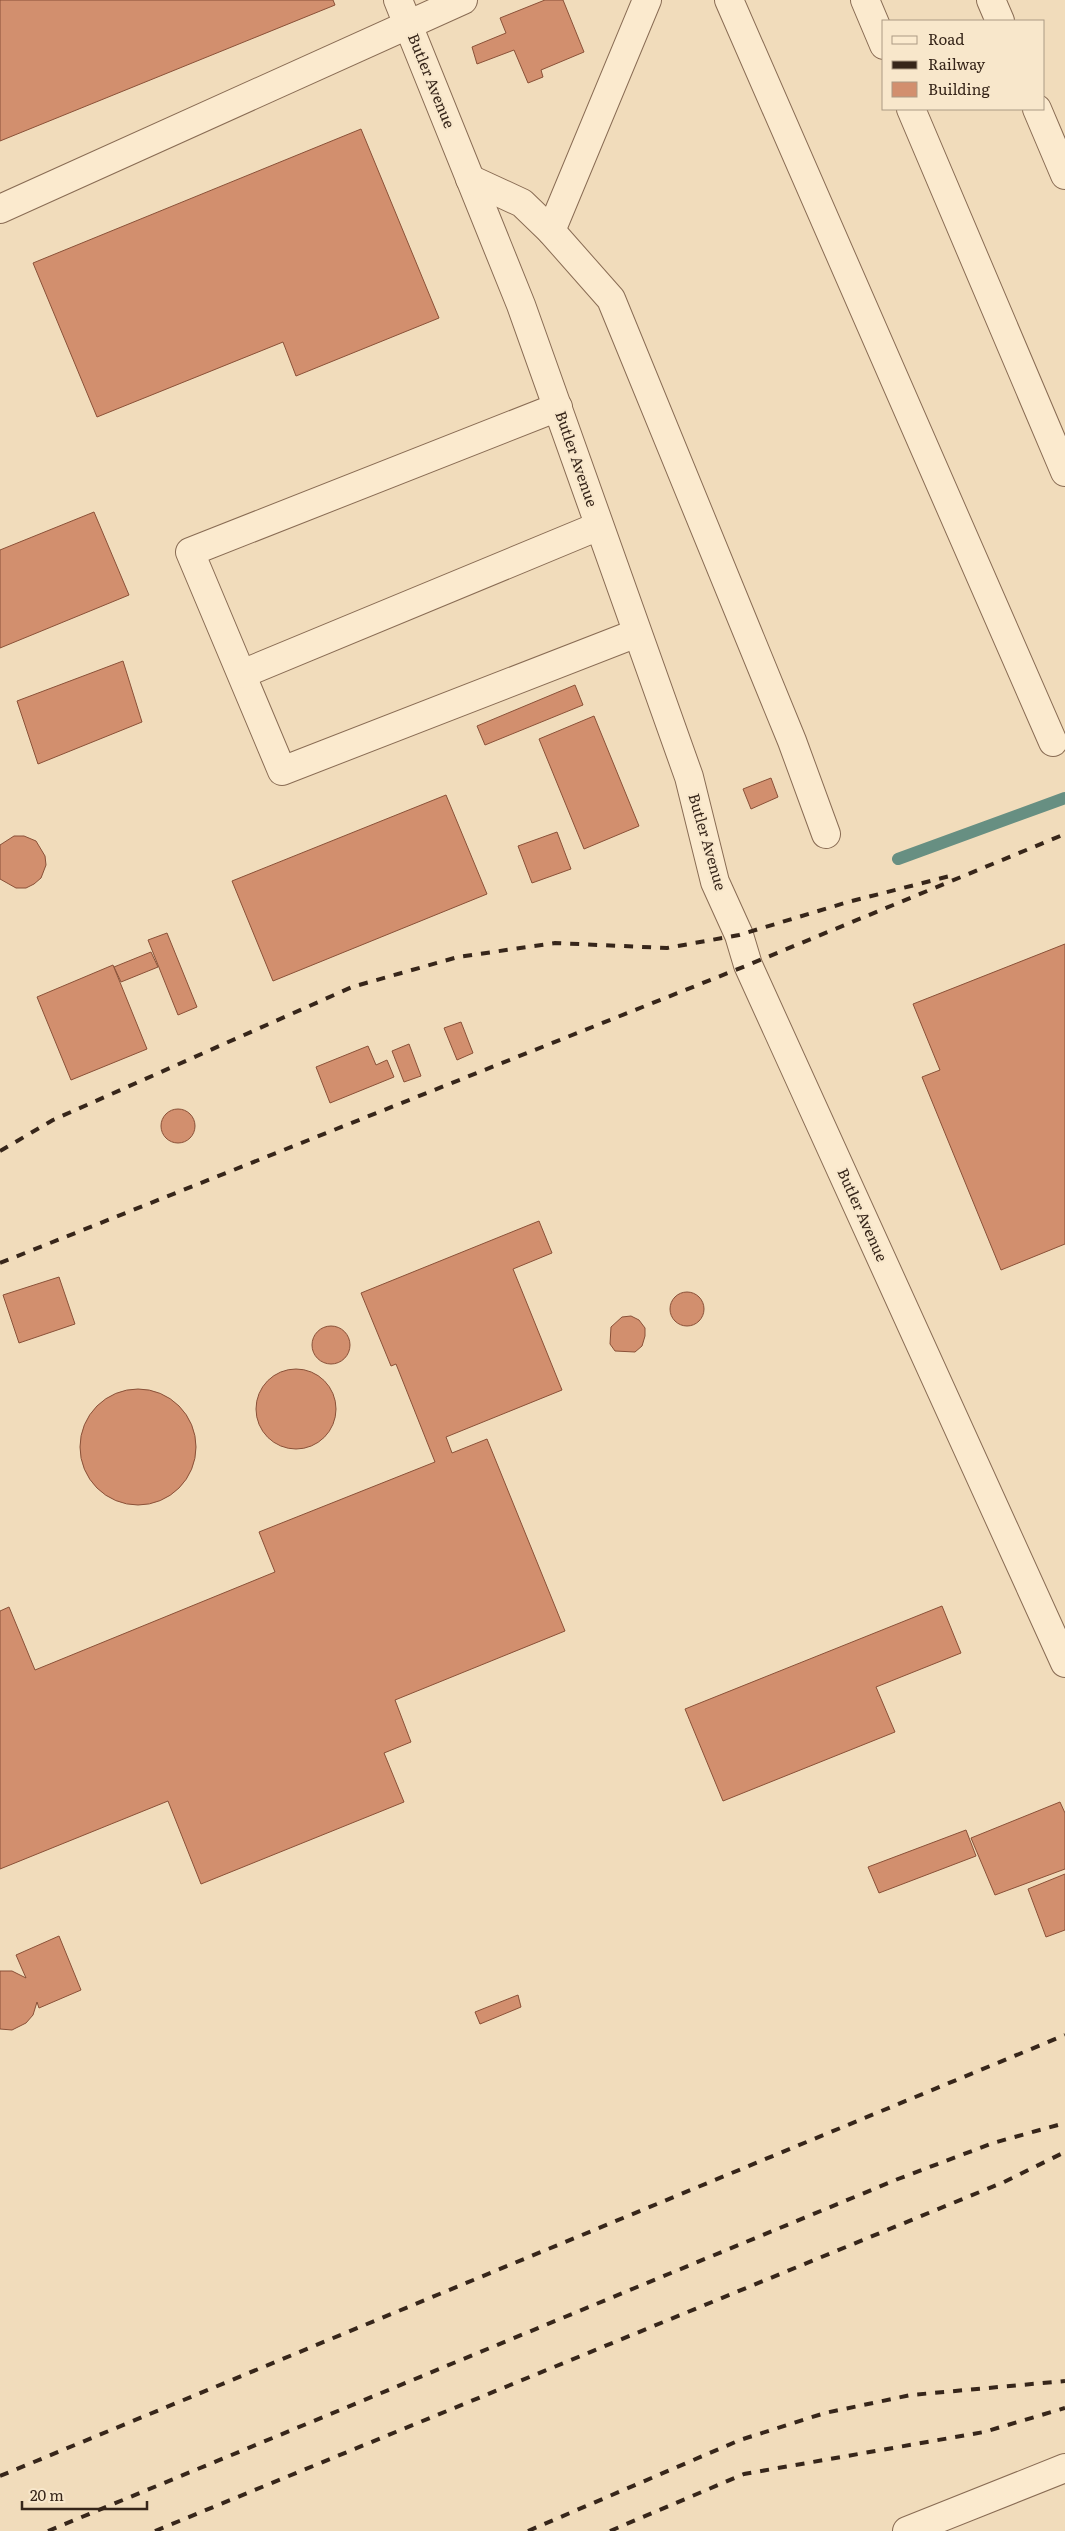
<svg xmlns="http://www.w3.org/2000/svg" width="1065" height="2531" viewBox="0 0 1065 2531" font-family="Literata,serif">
	<rect width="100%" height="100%" fill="#f1dcbb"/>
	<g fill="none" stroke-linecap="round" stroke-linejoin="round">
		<polyline stroke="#678f82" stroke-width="12" points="898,859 1065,798"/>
	</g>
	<g fill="#d28f6e" stroke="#8a5138">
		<polygon points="0,0 333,0 335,5 0,141"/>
		<polygon points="545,0 563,0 584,52 541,70 543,77 528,83 514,50 477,64 472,47 506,33 500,18"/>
		<polygon points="361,129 439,318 296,376 283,342 97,417 33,263"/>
		<polygon points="94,512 129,595 0,648 0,550"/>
		<polygon points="123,661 142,722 38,764 17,701"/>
		<polygon points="575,685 583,705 485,745 477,726"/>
		<polygon points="594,716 639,826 584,849 539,739"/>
		<polygon points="771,778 778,797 751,809 743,789"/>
		<polygon points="446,795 487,894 273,981 232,881"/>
		<polygon points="557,832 571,869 532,883 518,846"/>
		<polygon points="14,836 24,836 36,841 45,856 46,865 41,878 34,884 26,888 16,888 0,879 0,845"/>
		<polygon points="167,933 197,1007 178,1015 148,940"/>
		<polygon points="1065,944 1065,1244 1001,1270 922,1077 940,1070 913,1004"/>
		<polygon points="151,952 158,967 121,982 114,967"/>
		<polygon points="113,965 147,1049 71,1080 37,997"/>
		<polygon points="461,1022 473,1053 457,1060 444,1028"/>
		<polygon points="409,1044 421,1076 404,1082 392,1051"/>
		<polygon points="368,1046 376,1065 387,1060 394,1077 330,1103 316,1067"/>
		<circle cx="178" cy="1126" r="17"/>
		<polygon points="539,1221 552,1253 513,1269 562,1390 446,1437 452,1453 487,1439 565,1631 395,1700 411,1742 384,1753 404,1802 201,1884 168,1801 0,1869 0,1611 9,1607 35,1670 275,1572 259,1532 435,1462 396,1364 391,1366 361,1293"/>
		<polygon points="59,1277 75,1324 19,1343 3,1295"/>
		<circle cx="687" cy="1309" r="17"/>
		<polygon points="631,1316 639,1320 645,1328 645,1336 642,1346 635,1352 615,1351 610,1344 611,1327 622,1317"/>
		<circle cx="331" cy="1345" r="19"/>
		<circle cx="296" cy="1409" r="40"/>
		<circle cx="138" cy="1447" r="58"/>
		<polygon points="942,1606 961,1653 876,1687 895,1732 723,1801 685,1709"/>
		<polygon points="1060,1802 1065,1813 1065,1869 995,1895 971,1838"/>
		<polygon points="966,1830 976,1856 879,1893 868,1867"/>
		<polygon points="1065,1874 1065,1930 1046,1937 1028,1889"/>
		<polygon points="59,1936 81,1990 39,2008 37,2002 33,2015 26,2023 12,2030 0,2029 0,1971 12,1971 26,1978 16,1955"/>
		<polygon points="518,1995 521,2007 480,2024 475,2012"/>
	</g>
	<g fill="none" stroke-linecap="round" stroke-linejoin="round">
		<defs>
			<g id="minor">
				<polyline points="398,0 521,305 689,777 715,882 739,935 748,965 1065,1663"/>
				<polyline points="729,0 1053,742"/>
				<polyline points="865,0 884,45"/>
				<polyline points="991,0 1000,21"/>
				<polyline points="911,109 1065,472"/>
				<polyline points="1037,109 1065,175"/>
				<polyline points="470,179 522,203 551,231 611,299 792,741 826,834"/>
				<polyline points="0,209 463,0"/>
				<polyline points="551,231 647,0"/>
				<polyline points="558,407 190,552 282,771 637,633"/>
				<polyline points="242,674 599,526"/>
				<polyline points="907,2531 1065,2468"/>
			</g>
		</defs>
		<use href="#minor" stroke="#896c54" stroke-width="30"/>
		<use href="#minor" stroke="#fbeace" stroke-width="28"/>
		<g stroke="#37261a" stroke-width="4" stroke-dasharray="9 9" stroke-linecap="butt">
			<polyline points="0,1151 53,1120 352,987 458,957 555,943 667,948 739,935 848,902 950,876"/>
			<polyline points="0,1263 748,965 1065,834"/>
			<polyline points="0,2476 1065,2035"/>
			<polyline points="48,2531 898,2179 993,2143 1065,2123"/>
			<polyline points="155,2531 1004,2182 1065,2152"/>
			<polyline points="528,2531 740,2440 825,2413 911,2395 1065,2381"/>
			<polyline points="610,2531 744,2474 984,2432 1065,2408"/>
		</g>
	</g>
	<g text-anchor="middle" stroke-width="4.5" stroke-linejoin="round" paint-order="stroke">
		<g font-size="15" fill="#37261a" stroke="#f8e7cb">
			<text transform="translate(431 81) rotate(68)" y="5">Butler Avenue</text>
			<text transform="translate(576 459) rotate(71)" y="5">Butler Avenue</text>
			<text transform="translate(707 842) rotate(74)" y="5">Butler Avenue</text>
			<text transform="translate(862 1215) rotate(66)" y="5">Butler Avenue</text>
		</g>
	</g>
	<rect x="882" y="20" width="162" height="90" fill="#f8e7cb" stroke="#ab9a84"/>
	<rect x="892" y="36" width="25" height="8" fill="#fbeace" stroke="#ab9a84"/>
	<text x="928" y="45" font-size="15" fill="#37261a">Road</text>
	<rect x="892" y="61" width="25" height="8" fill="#37261a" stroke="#ab9a84"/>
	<text x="928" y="70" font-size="15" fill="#37261a">Railway</text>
	<rect x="892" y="82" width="25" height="15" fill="#d28f6e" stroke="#ab9a84"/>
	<text x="928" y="95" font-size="15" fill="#37261a">Building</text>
	<path d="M22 2501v8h125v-8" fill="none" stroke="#37261a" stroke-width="2.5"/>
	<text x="30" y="2501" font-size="15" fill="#37261a" stroke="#f8e7cb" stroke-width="4" paint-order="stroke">20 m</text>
</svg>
